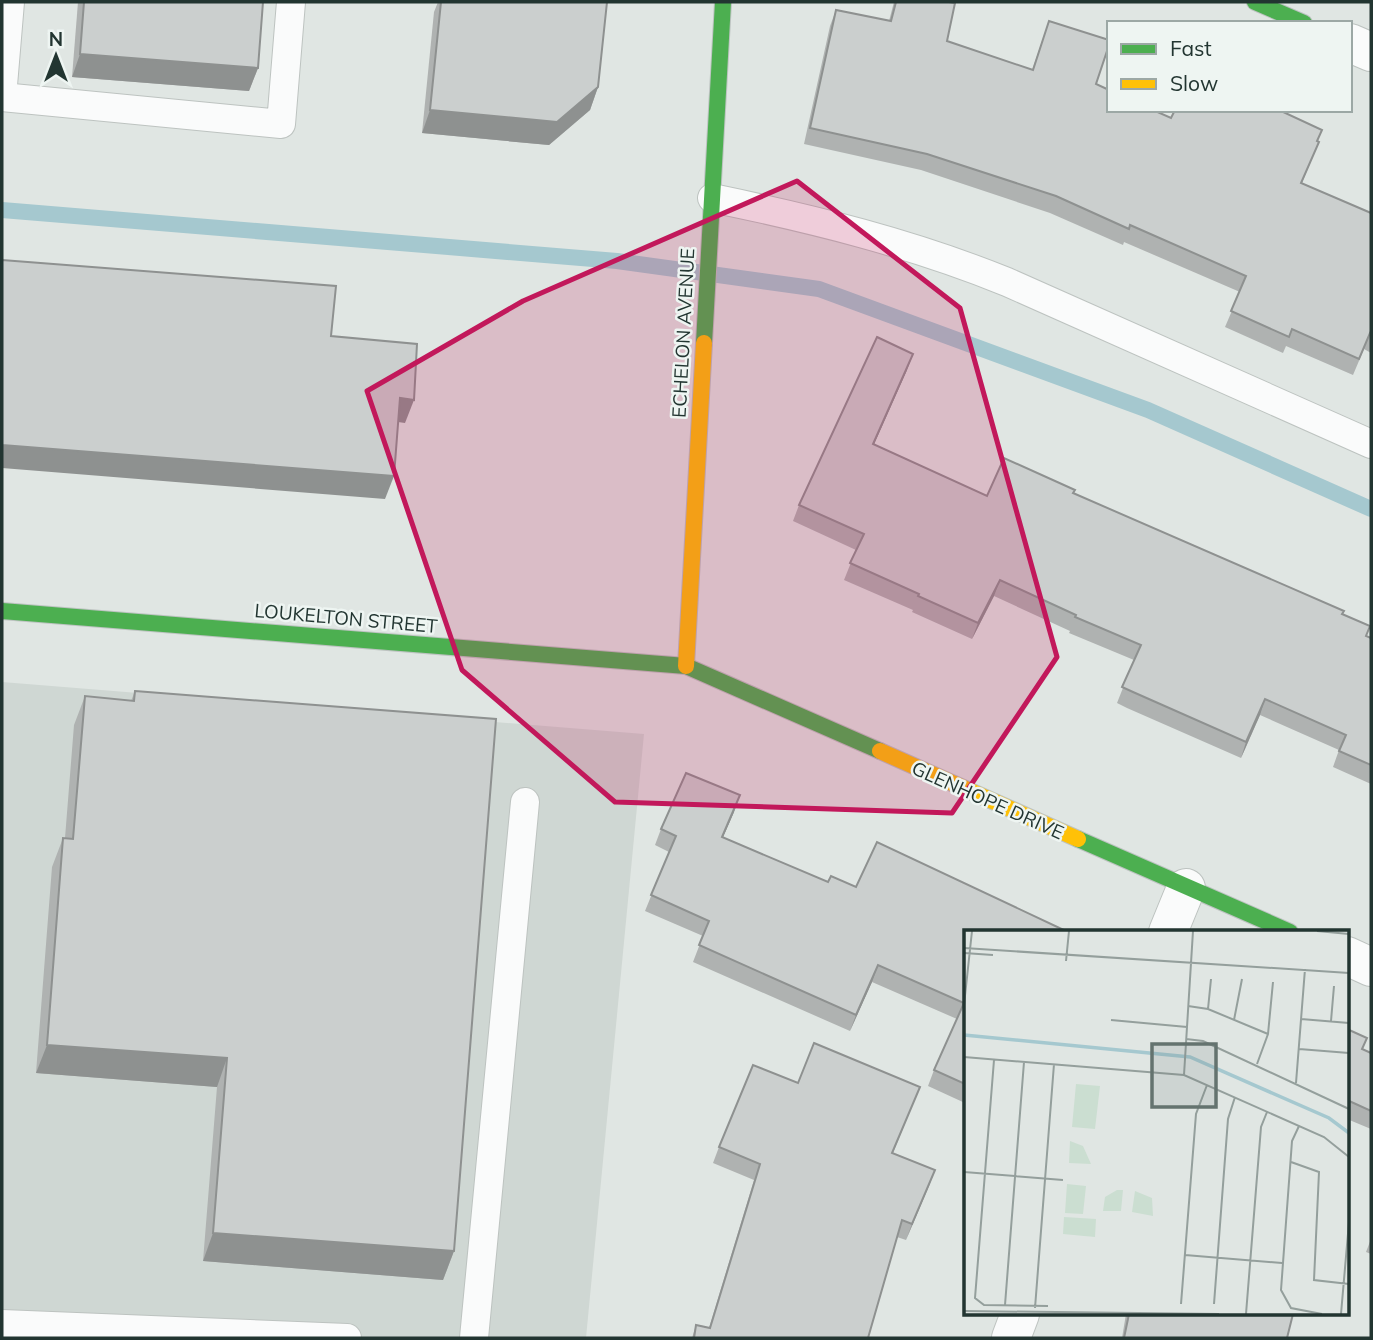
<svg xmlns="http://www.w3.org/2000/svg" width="1373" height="1340" viewBox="0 0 1373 1340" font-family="Mulish,sans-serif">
	<rect width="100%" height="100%" fill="#e0e6e3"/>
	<polygon fill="#cfd7d3" points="2,682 644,734 586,1338 2,1338"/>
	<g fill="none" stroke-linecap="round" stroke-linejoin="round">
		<polyline stroke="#a5c8cf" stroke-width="16" points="2,210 617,261 819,289 1148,410 1371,509"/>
		<defs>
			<g id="lane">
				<polyline points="2,97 281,124 291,2"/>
				<polyline points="2,97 10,2"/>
				<path d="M712,198C813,219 911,243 1007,282L1371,444"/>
				<polyline points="2,1324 347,1338"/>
				<polyline points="474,1338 525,802"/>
			</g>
			<g id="street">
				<polyline points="1350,43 1371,52"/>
				<polyline points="1168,932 1186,888"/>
				<polyline points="1347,956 1371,967"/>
				<polyline points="1011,1338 1020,1314"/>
			</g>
			<g id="fast">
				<polyline points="1255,2 1304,23"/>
				<polyline points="704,343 723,2"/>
				<polyline points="2,611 686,666 880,751"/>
				<polyline points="1078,839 1290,932"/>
			</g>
			<g id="slow">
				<polyline points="686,666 704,343"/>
				<polyline points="880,751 1078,839"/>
			</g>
		</defs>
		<use href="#lane" stroke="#bdc3c0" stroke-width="30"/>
		<use href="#street" stroke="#bdc3c0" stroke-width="40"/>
		<use href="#fast" stroke="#bdc3c1" stroke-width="18"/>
		<use href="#slow" stroke="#bdc3c1" stroke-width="18"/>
		<use href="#lane" stroke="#fafbfb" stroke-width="28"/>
		<use href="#street" stroke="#fafbfb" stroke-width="38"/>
		<use href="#fast" stroke="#4caf50" stroke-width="16"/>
		<use href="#slow" stroke="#ffc107" stroke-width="16"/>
	</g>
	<g fill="#afb2b1">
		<polygon points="78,2 263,2 258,68 249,91 72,77"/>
		<polygon points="438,2 607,2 598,87 590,110 549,145 422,133 434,12"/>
		<polygon points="894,2 949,2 947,41 1032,70 1049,21 1096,84 1171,118 1319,142 1302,183 1371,213 1371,353 1364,349 1353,375 1286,346 1283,353 1225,327 1240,292 1124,242 1123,245 1050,213 921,170 804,144 830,26 836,10 889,21"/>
		<polygon points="907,370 874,444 987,496 1073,493 1343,614 1367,636 1371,638 1371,784 1333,767 1339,750 1260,715 1241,758 1127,708 1117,703 1134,660 1069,633 1070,631 994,596 972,639 912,612 913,610 844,580 856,550 793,521 799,505"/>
		<polygon points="135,691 454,1251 443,1280 203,1261 217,1087 36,1073 52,867 63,838 65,838 74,725 85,696 131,701"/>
		<polygon points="734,812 723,837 828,882 965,932 965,1103 928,1086 934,1070 957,1019 872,982 850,1031 693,962 703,936 645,911 669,852 655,845 661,829"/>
		<polygon points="1347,1029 1362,1050 1371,1053 1371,1129 1347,1119"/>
		<polygon points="798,1083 920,1087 893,1153 935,1170 906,1240 897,1237 868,1338 692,1338 696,1325 709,1328 754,1180 713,1163 719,1147"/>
		<polygon points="1371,1239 1371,1254 1366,1252"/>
		<polygon points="1126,1314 1293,1314 1287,1338 1122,1338"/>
	</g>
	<g fill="#8e9190">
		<polygon points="80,54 258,68 249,91 72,77"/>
		<polygon points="598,87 590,110 549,145 422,133 430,110"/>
		<polygon points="913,354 907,370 867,460 873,444"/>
		<polygon points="400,398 414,400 405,423 391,421"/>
		<polygon points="2,445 394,476 385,499 2,468"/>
		<polygon points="1000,580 994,596 972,639 978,623"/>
		<polygon points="1265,699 1260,715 1241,758 1246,742"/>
		<polygon points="740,795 734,812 716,853 722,837"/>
		<polygon points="878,965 872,982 850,1031 856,1015"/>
		<polygon points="47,1045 227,1058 217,1087 36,1073"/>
		<polygon points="935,1170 929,1186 906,1240 912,1224"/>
		<polygon points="213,1233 454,1251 443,1280 203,1261"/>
	</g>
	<g fill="#cbcfce" stroke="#8e9190" stroke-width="2">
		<polygon points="84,2 263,2 258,68 80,54"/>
		<polygon points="441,2 607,2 598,87 557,122 430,110"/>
		<polygon points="896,2 949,2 955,3 947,41 1033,70 1049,21 1109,40 1109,45 1096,84 1109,90 1109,110 1153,110 1171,118 1175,110 1279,110 1322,130 1317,141 1319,142 1301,183 1371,213 1371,334 1370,333 1359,359 1292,329 1289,337 1231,311 1246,276 1130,225 1129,229 1056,196 927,154 810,128 836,10 891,21"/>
		<polygon points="2,260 336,286 331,336 417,344 414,400 400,398 394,476 2,445"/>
		<polygon points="877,337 913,354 873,444 987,496 1004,458 1075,490 1073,493 1344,611 1342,614 1370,626 1366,636 1371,638 1371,765 1339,751 1346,735 1265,699 1246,742 1133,692 1122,687 1141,645 1075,617 1076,615 1000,580 978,623 918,596 919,594 850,563 864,534 799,505"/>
		<polygon points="135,691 496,719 454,1251 213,1233 227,1058 47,1045 63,838 73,839 85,696 134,701"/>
		<polygon points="686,773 740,795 722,837 828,882 831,876 856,887 877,842 1068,932 965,932 965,1084 934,1070 964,1003 878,965 856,1015 699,945 709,921 651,895 676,836 661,829"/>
		<polygon points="1347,1029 1367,1038 1362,1049 1371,1053 1371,1111 1347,1100"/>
		<polygon points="814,1043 920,1087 892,1153 935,1170 912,1224 902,1220 868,1338 694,1338 696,1325 710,1328 760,1164 719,1147 753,1065 798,1083"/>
		<polygon points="1129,1314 1293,1314 1287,1338 1124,1338"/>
	</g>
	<path fill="#c2185b" fill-opacity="0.2" stroke="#c2185b" stroke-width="5" stroke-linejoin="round" d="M797,181L960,308L1057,657L952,813L615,802L462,670L367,391L523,301Z"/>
	<g text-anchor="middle" stroke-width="5" stroke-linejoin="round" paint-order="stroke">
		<g font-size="19" fill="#223531" stroke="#eef5f2">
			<text transform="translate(683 333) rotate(-87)" y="7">ECHELON AVENUE</text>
			<text transform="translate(346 618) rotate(5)" y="7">LOUKELTON STREET</text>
			<text transform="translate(988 800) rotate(24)" y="7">GLENHOPE DRIVE</text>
		</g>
	</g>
	<g transform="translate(964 930)">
		<rect width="385" height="385" fill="#e0e6e3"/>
		<path d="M112,154L136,156L131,199L108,197ZM106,211L119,216L127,234L105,233ZM103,254L122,256L119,284L101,283ZM153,260H159L157,281H139L141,267ZM171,261L188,268L189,286L168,282ZM100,287L132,289L131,307L99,304Z" fill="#cbded1"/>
		<path fill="none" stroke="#a5c8cf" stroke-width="3.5" d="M0,105L226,127L365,188L385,203"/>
		<path fill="none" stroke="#949f9c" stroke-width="2" d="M353,1L385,4M0,18L385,43M0,23L29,25M102,31L105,1M0,75L8,1M224,76L244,79L304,104M244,79L247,49M337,89L385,93M147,90L223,97M270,90L278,49M367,91L370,56M222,109L239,111L385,179M335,119L385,123M0,127L220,145L360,207L385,227M30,130L11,368L20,375L84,376M293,134L304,104L309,52M220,145L229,1M332,153L341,39M335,196L328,211L317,360L327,378L358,384M327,232L355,242L350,350L385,354M0,242L99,250M221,325L318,333M217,374L232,184L243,155M250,374L264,189L271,167M41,375L60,132M71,378L90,134M0,381L255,384M282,384L297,197L303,182M377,384L385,292"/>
		<path fill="#64736f" fill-opacity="0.15" stroke="#64736f" stroke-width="3.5" d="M188,114H252V177H188Z"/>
		<rect width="385" height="385" fill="none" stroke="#223531" stroke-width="3.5"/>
	</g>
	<rect width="1373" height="1340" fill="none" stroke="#223531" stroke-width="7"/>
	<rect x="1107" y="21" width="245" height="91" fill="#eef5f2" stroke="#9ca8a5" stroke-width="2"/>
	<rect x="1121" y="44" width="35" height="10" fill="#4caf50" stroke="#9ca8a5" stroke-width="2"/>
	<text x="1170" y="56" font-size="21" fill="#223531">Fast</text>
	<rect x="1121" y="79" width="35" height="10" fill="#ffc107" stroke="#9ca8a5" stroke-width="2"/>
	<text x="1170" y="91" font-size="21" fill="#223531">Slow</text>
	<g transform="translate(56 56)" stroke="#eef5f2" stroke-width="5" paint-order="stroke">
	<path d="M0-5L12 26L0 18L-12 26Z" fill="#223531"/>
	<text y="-10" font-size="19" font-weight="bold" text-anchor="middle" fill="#223531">N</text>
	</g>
</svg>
